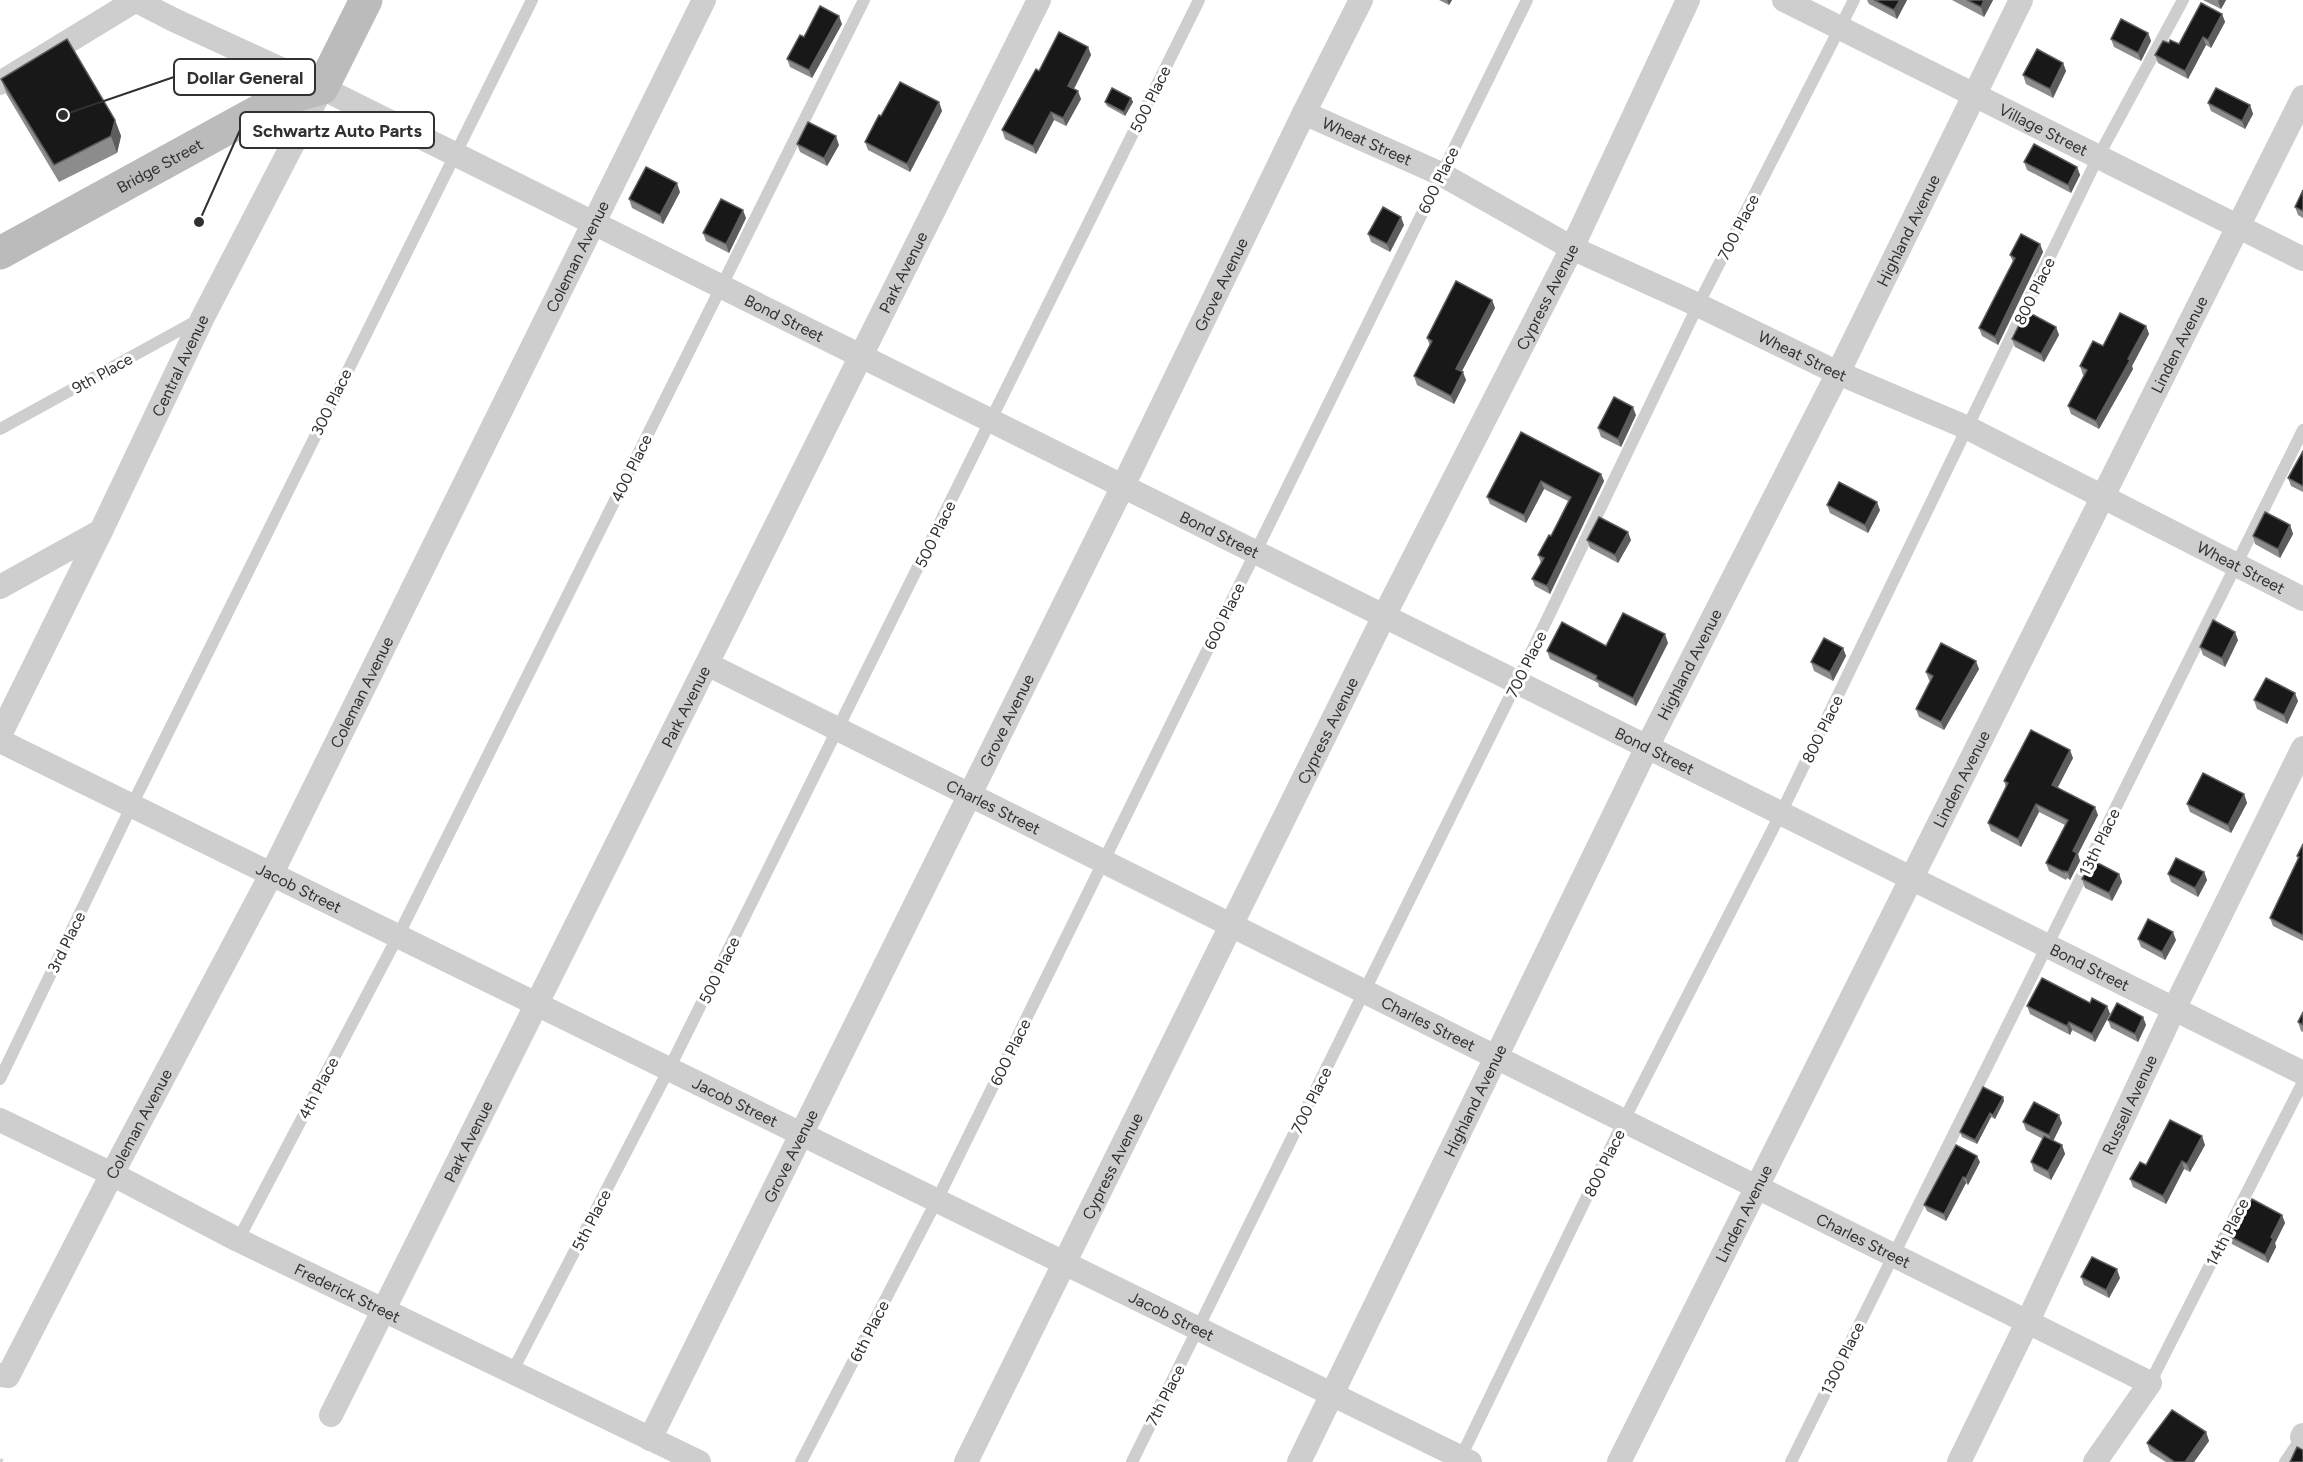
<svg xmlns="http://www.w3.org/2000/svg" width="2303" height="1462" viewBox="0 0 2303 1462" font-family="Figtree,sans-serif">
	<rect width="100%" height="100%" fill="#fff"/>
	<g fill="none" stroke-linecap="round" stroke-linejoin="round">
		<polyline stroke="#cecece" stroke-width="4" stroke-dasharray="3 3" stroke-linecap="butt" points="0,1460 4,1462"/>
		<g stroke="#cecece" stroke-width="12">
			<polyline points="0,429 200,319"/>
			<polyline points="0,1079 132,805 532,0"/>
			<polyline points="238,1240 398,936 864,0"/>
			<polyline points="512,1372 669,1069 1199,0"/>
			<polyline points="2150,1383 2303,1082"/>
			<polyline points="1459,1461 1624,1120 1781,813 2098,157 2183,0"/>
			<polyline points="801,1462 937,1200 1527,0"/>
			<polyline points="1132,1462 1517,682 1698,305 1854,0"/>
			<polyline points="1791,1462 2303,430"/>
			<polyline points="2285,1462 2302,1437"/>
		</g>
		<g stroke="#cecece" stroke-width="24">
			<path id="s1" d="M135,0L174,20L322,88L2303,1073"/>
			<path id="s2" d="M1784,0L2303,259"/>
			<polyline points="0,83 136,0"/>
			<path id="s3" d="M1304,113L1441,174L1572,248L1698,305L1838,373L1968,428L2303,599"/>
			<polyline points="0,587 101,531"/>
			<path id="s4" d="M707,664L2150,1383L2095,1462"/>
			<path id="s5" d="M0,735L101,531L203,317L322,88"/>
			<path id="s6" d="M0,741L1470,1462"/>
			<path id="s7" d="M0,1120L112,1174L238,1240L699,1462"/>
			<path id="s8" d="M0,1375L8,1376L112,1174L272,873L704,0"/>
			<path id="s9" d="M331,1415L1039,0"/>
			<polyline points="2302,1437 2303,1435"/>
			<path id="s10" d="M650,1439L1123,486L1304,113L1361,0"/>
			<path id="s11" d="M966,1462L1384,616L1572,248L1688,0"/>
			<path id="s12" d="M1299,1462L1647,747L1838,373L2021,0"/>
			<path id="s13" d="M1619,1462L2303,97"/>
			<path id="s14" d="M1959,1462L2027,1323L2174,1009L2303,748"/>
		</g>
		<path stroke="#bbb" stroke-width="33" id="s15" d="M0,253L279,100L322,88L366,0"/>
	</g>
	<g fill="#8c8c8c">
		<polygon points="1439,0 1452,0 1449,5"/>
		<polygon points="1867,0 1907,0 1897,19 1869,4"/>
		<polygon points="1952,0 1993,0 1984,17"/>
		<polygon points="2203,0 2226,0 2221,9"/>
		<polygon points="2222,14 2225,22 2211,48 2206,45 2188,79 2158,63 2155,55 2169,43 2179,44"/>
		<polygon points="842,24 812,78 790,67 787,59 804,37"/>
		<polygon points="2148,33 2151,41 2141,61 2114,47 2111,39"/>
		<polygon points="1088,47 1091,55 1074,89 1081,99 1066,126 1054,120 1036,154 1005,139 1002,130 1039,71"/>
		<polygon points="2063,63 2066,71 2053,98 2026,84 2023,75"/>
		<polygon points="1,79 115,120 121,136 117,153 59,182 7,95"/>
		<polygon points="1131,98 1133,102 1125,116 1107,106 1105,102"/>
		<polygon points="939,102 942,111 910,172 868,150 865,142 881,116"/>
		<polygon points="2208,103 2250,105 2253,114 2245,129 2211,111"/>
		<polygon points="797,144 839,145 827,166 800,152"/>
		<polygon points="2024,162 2077,167 2080,175 2071,193 2027,170"/>
		<polygon points="2303,190 2303,218 2298,215 2295,207"/>
		<polygon points="680,192 663,224 632,208 629,199"/>
		<polygon points="746,218 729,253 706,241 703,233"/>
		<polygon points="1404,225 1390,252 1371,242 1368,234"/>
		<polygon points="2040,244 2043,252 1998,345 1982,336 1979,328 2013,262 2010,255"/>
		<polygon points="1492,300 1495,308 1461,372 1466,380 1454,404 1417,385 1414,376 1430,346 1427,338"/>
		<polygon points="2146,326 2149,334 2132,366 2133,369 2099,429 2071,414 2068,406 2084,376 2083,375 2080,366 2103,346"/>
		<polygon points="2056,327 2059,335 2044,362 2015,347 2012,339"/>
		<polygon points="1636,415 1621,447 1601,437 1598,428"/>
		<polygon points="1521,432 1601,474 1604,481 1550,594 1535,586 1532,579 1541,563 1538,555 1551,536 1568,501 1544,489 1526,523 1490,504 1487,497"/>
		<polygon points="2303,451 2303,492 2291,486 2288,478"/>
		<polygon points="1827,505 1880,510 1868,533 1830,513"/>
		<polygon points="2290,525 2293,534 2280,558 2255,544 2253,536"/>
		<polygon points="1587,540 1631,540 1618,563 1590,548"/>
		<polygon points="2238,640 2225,667 2203,655 2200,647"/>
		<polygon points="1668,643 1636,706 1599,687 1598,683 1550,659 1547,651 1606,646"/>
		<polygon points="1843,648 1846,656 1833,681 1814,671 1811,662"/>
		<polygon points="1979,669 1944,730 1919,717 1916,709 1930,681 1929,680 1926,672"/>
		<polygon points="2254,700 2298,701 2287,724 2257,709"/>
		<polygon points="2073,758 2057,788 2098,815 2078,854 2080,861 2070,880 2067,878 2066,880 2049,871 2046,863 2065,825 2039,812 2021,847 1991,831 1988,823 2006,787 2004,781"/>
		<polygon points="2244,794 2247,803 2231,833 2190,812 2187,804"/>
		<polygon points="2303,844 2303,941 2273,926 2270,918 2298,859 2297,856"/>
		<polygon points="2204,872 2207,880 2198,897 2171,882 2168,874"/>
		<polygon points="2119,874 2122,882 2112,901 2085,888 2082,879"/>
		<polygon points="2138,939 2176,940 2165,960 2141,947"/>
		<polygon points="2090,1003 2107,1006 2110,1014 2095,1042 2072,1030 2070,1035 2030,1014 2027,1006"/>
		<polygon points="2303,1012 2303,1032 2301,1031 2298,1022"/>
		<polygon points="2143,1017 2146,1025 2138,1042 2111,1028 2108,1020"/>
		<polygon points="2003,1097 2004,1101 1995,1119 1991,1117 1977,1144 1962,1137 1960,1132"/>
		<polygon points="2023,1122 2062,1123 2053,1141 2062,1145 2065,1154 2051,1180 2034,1171 2031,1162 2043,1139 2026,1130"/>
		<polygon points="2205,1145 2190,1172 2184,1169 2166,1204 2133,1187 2130,1179"/>
		<polygon points="1980,1162 1968,1185 1966,1183 1946,1221 1927,1211 1924,1205"/>
		<polygon points="2282,1215 2285,1223 2275,1243 2276,1247 2268,1263 2232,1244 2229,1236 2240,1221"/>
		<polygon points="2081,1277 2120,1278 2109,1298 2084,1285"/>
		<polygon points="2206,1432 2209,1441 2194,1462 2166,1462 2150,1452 2147,1443"/>
	</g>
	<g fill="#5d5d5d">
		<polygon points="1447,0 1452,0 1449,5"/>
		<polygon points="1900,0 1907,0 1897,19 1894,10"/>
		<polygon points="1984,0 1993,0 1984,17 1981,7"/>
		<polygon points="2219,0 2226,0 2221,9 2218,1"/>
		<polygon points="2222,14 2225,22 2211,48 2208,40"/>
		<polygon points="839,16 842,24 812,78 809,70"/>
		<polygon points="2148,33 2151,41 2141,61 2138,53"/>
		<polygon points="2203,37 2206,45 2188,79 2185,71"/>
		<polygon points="1088,47 1091,55 1071,94 1068,86"/>
		<polygon points="2063,63 2066,71 2053,98 2050,89"/>
		<polygon points="1078,91 1081,99 1066,126 1063,118"/>
		<polygon points="1131,98 1133,102 1125,116 1124,112"/>
		<polygon points="939,102 942,111 910,172 907,164"/>
		<polygon points="2250,105 2253,114 2245,129 2242,121"/>
		<polygon points="1051,112 1054,120 1036,154 1033,146"/>
		<polygon points="115,120 121,136 117,153 111,136"/>
		<polygon points="836,136 839,145 827,166 824,158"/>
		<polygon points="2077,167 2080,175 2071,193 2068,185"/>
		<polygon points="677,183 680,192 663,224 660,215"/>
		<polygon points="743,210 746,218 729,253 726,244"/>
		<polygon points="1401,217 1404,225 1390,252 1387,244"/>
		<polygon points="2040,244 2043,252 1998,345 1995,337"/>
		<polygon points="1492,300 1495,308 1459,377 1456,369"/>
		<polygon points="2146,326 2149,334 2132,366 2133,369 2099,429 2096,421"/>
		<polygon points="2056,327 2059,335 2044,362 2041,354"/>
		<polygon points="1463,372 1466,380 1454,404 1451,396"/>
		<polygon points="1633,407 1636,415 1621,447 1618,439"/>
		<polygon points="1601,474 1604,481 1550,594 1547,586"/>
		<polygon points="1541,481 1544,489 1526,523 1524,515"/>
		<polygon points="1877,502 1880,510 1868,533 1865,525"/>
		<polygon points="2290,525 2293,534 2280,558 2278,549"/>
		<polygon points="1628,532 1631,540 1618,563 1615,555"/>
		<polygon points="2235,632 2238,640 2225,667 2222,658"/>
		<polygon points="1665,634 1668,643 1636,706 1633,698"/>
		<polygon points="1843,648 1846,656 1833,681 1830,672"/>
		<polygon points="1976,661 1979,669 1944,730 1941,722"/>
		<polygon points="2295,693 2298,701 2287,724 2284,715"/>
		<polygon points="2070,750 2073,758 2055,793 2052,785"/>
		<polygon points="2244,794 2247,803 2231,833 2228,825"/>
		<polygon points="2036,804 2039,812 2021,847 2018,839"/>
		<polygon points="2095,807 2098,815 2078,854 2080,861 2070,880 2068,872 2073,851"/>
		<polygon points="2204,872 2207,880 2198,897 2195,888"/>
		<polygon points="2119,874 2122,882 2112,901 2109,893"/>
		<polygon points="2173,932 2176,940 2165,960 2162,952"/>
		<polygon points="2107,1006 2110,1014 2095,1042 2092,1034"/>
		<polygon points="2143,1017 2146,1025 2138,1042 2135,1034"/>
		<polygon points="2069,1022 2072,1030 2070,1035 2067,1026"/>
		<polygon points="2003,1097 2004,1101 1995,1119 1993,1115"/>
		<polygon points="1990,1113 1991,1117 1977,1144 1975,1140"/>
		<polygon points="2059,1115 2062,1123 2052,1143 2049,1135"/>
		<polygon points="2202,1136 2205,1145 2190,1172 2187,1164"/>
		<polygon points="2062,1145 2065,1154 2051,1180 2048,1171"/>
		<polygon points="1977,1156 1980,1162 1968,1185 1966,1178"/>
		<polygon points="2182,1161 2184,1169 2166,1204 2163,1196"/>
		<polygon points="1963,1177 1966,1183 1946,1221 1944,1214"/>
		<polygon points="2282,1215 2285,1223 2275,1243 2276,1247 2268,1263 2265,1255 2271,1237"/>
		<polygon points="2117,1269 2120,1278 2109,1298 2106,1290"/>
		<polygon points="2206,1432 2209,1441 2194,1462 2185,1462"/>
	</g>
	<g fill="#181818" stroke="#5d5d5d" stroke-width="1.5">
		<polygon points="1874,0 1900,0 1894,10"/>
		<polygon points="1967,0 1984,0 1981,7"/>
		<polygon points="2201,3 2222,14 2208,40 2203,37 2185,71 2155,55 2163,41 2169,43 2170,40 2179,44"/>
		<polygon points="820,6 839,16 809,70 787,59 800,35 804,37"/>
		<polygon points="2121,19 2148,33 2138,53 2111,39"/>
		<polygon points="1059,32 1088,47 1068,86 1078,91 1063,118 1051,112 1033,146 1002,130 1036,69 1039,71"/>
		<polygon points="67,39 115,120 111,136 54,165 1,79"/>
		<polygon points="2037,49 2063,63 2050,89 2023,75"/>
		<polygon points="900,82 939,102 907,164 865,142 879,115 881,116"/>
		<polygon points="1112,88 1131,98 1124,112 1105,102"/>
		<polygon points="2216,88 2250,105 2242,121 2208,103"/>
		<polygon points="808,122 836,136 824,158 797,144"/>
		<polygon points="2034,144 2077,167 2068,185 2024,162"/>
		<polygon points="646,167 677,183 660,215 629,199"/>
		<polygon points="2303,190 2303,211 2295,207"/>
		<polygon points="721,199 743,210 726,244 703,233"/>
		<polygon points="1383,207 1401,217 1387,244 1368,234"/>
		<polygon points="2021,234 2040,244 1995,337 1979,328 2015,258 2010,255"/>
		<polygon points="1456,281 1492,300 1456,369 1463,372 1451,396 1414,376 1432,341 1427,338"/>
		<polygon points="2026,311 2056,327 2041,354 2012,339"/>
		<polygon points="2120,313 2146,326 2128,359 2130,360 2096,421 2068,406 2087,370 2080,366 2093,341 2103,346"/>
		<polygon points="1614,397 1633,407 1618,439 1598,428"/>
		<polygon points="1521,432 1601,474 1547,586 1532,579 1544,558 1538,555 1549,535 1551,536 1571,497 1541,481 1524,515 1487,497"/>
		<polygon points="2303,451 2303,486 2288,478"/>
		<polygon points="1839,482 1877,502 1865,525 1827,505"/>
		<polygon points="2265,512 2290,525 2278,549 2253,536"/>
		<polygon points="1599,517 1628,532 1615,555 1587,540"/>
		<polygon points="1623,613 1665,634 1633,698 1596,679 1597,676 1547,651 1562,622 1606,646"/>
		<polygon points="2213,620 2235,632 2222,658 2200,647"/>
		<polygon points="1824,638 1843,648 1830,672 1811,662"/>
		<polygon points="1941,643 1976,661 1941,722 1916,709 1933,676 1926,672"/>
		<polygon points="2266,678 2295,693 2284,715 2254,700"/>
		<polygon points="2031,730 2070,750 2052,785 2095,807 2073,851 2077,853 2068,872 2064,871 2064,872 2046,863 2068,820 2036,804 2018,839 1988,823 2008,783 2004,781"/>
		<polygon points="2203,773 2244,794 2228,825 2187,804"/>
		<polygon points="2303,844 2303,935 2270,918 2299,857 2297,856"/>
		<polygon points="2176,858 2204,872 2195,888 2168,874"/>
		<polygon points="2092,860 2119,874 2109,893 2082,879"/>
		<polygon points="2148,919 2173,932 2162,952 2138,939"/>
		<polygon points="2042,978 2090,1003 2092,998 2107,1006 2092,1034 2069,1022 2067,1026 2027,1006"/>
		<polygon points="2117,1003 2143,1017 2135,1034 2108,1020"/>
		<polygon points="2303,1012 2303,1025 2298,1022"/>
		<polygon points="1983,1087 2003,1097 1993,1115 1990,1113 1975,1140 1960,1132"/>
		<polygon points="2034,1102 2059,1115 2049,1135 2023,1122"/>
		<polygon points="2170,1120 2202,1136 2187,1164 2182,1161 2163,1196 2130,1179 2140,1162 2146,1165"/>
		<polygon points="2044,1136 2062,1145 2048,1171 2031,1162"/>
		<polygon points="1956,1145 1977,1156 1966,1178 1963,1177 1944,1214 1924,1205"/>
		<polygon points="2252,1199 2282,1215 2271,1237 2273,1239 2265,1255 2229,1236 2237,1220 2240,1221"/>
		<polygon points="2092,1257 2117,1269 2106,1290 2081,1277"/>
		<polygon points="2172,1410 2206,1432 2185,1462 2175,1462 2147,1443"/>
		<polygon points="2297,1447 2303,1450 2303,1462 2290,1462"/>
	</g>
	<g text-anchor="middle" stroke-width="6" stroke-linejoin="round" paint-order="stroke">
		<g font-size="16" fill="#313131" stroke="#fff">
			<text transform="translate(1150 99) rotate(-64)" y="6">500 Place</text>
			<text dy="6" stroke="none"><textPath href="#s2" startOffset="290">Village Street</textPath></text>
			<text dy="6" stroke="none"><textPath href="#s3" startOffset="69">Wheat Street</textPath></text>
			<text dy="6" stroke="none"><textPath href="#s15" startOffset="182">Bridge Street</textPath></text>
			<text transform="translate(1438 180) rotate(-64)" y="6">600 Place</text>
			<text transform="translate(1738 227) rotate(-63)" y="6">700 Place</text>
			<text dy="6" stroke="none"><textPath href="#s12" startOffset="1374">Highland Avenue</textPath></text>
			<text dy="6" stroke="none"><textPath href="#s8" startOffset="1264">Coleman Avenue</textPath></text>
			<text dy="6" stroke="none"><textPath href="#s9" startOffset="1278">Park Avenue</textPath></text>
			<text dy="6" stroke="none"><textPath href="#s10" startOffset="1288">Grove Avenue</textPath></text>
			<text transform="translate(2034 291) rotate(-64)" y="6">800 Place</text>
			<text dy="6" stroke="none"><textPath href="#s11" startOffset="1302">Cypress Avenue</textPath></text>
			<text dy="6" stroke="none"><textPath href="#s1" startOffset="723">Bond Street</textPath></text>
			<text dy="6" stroke="none"><textPath href="#s13" startOffset="1250">Linden Avenue</textPath></text>
			<text dy="6" stroke="none"><textPath href="#s3" startOffset="555">Wheat Street</textPath></text>
			<text dy="6" stroke="none"><textPath href="#s5" startOffset="411">Central Avenue</textPath></text>
			<text transform="translate(102 373) rotate(-29)" y="6">9th Place</text>
			<text transform="translate(331 402) rotate(-64)" y="6">300 Place</text>
			<text transform="translate(631 468) rotate(-64)" y="6">400 Place</text>
			<text transform="translate(935 534) rotate(-64)" y="6">500 Place</text>
			<text dy="6" stroke="none"><textPath href="#s1" startOffset="1209">Bond Street</textPath></text>
			<text dy="6" stroke="none"><textPath href="#s3" startOffset="1042">Wheat Street</textPath></text>
			<text transform="translate(1224 616) rotate(-64)" y="6">600 Place</text>
			<text transform="translate(1526 664) rotate(-64)" y="6">700 Place</text>
			<text dy="6" stroke="none"><textPath href="#s12" startOffset="888">Highland Avenue</textPath></text>
			<text dy="6" stroke="none"><textPath href="#s8" startOffset="778">Coleman Avenue</textPath></text>
			<text dy="6" stroke="none"><textPath href="#s9" startOffset="792">Park Avenue</textPath></text>
			<text dy="6" stroke="none"><textPath href="#s10" startOffset="802">Grove Avenue</textPath></text>
			<text transform="translate(1822 729) rotate(-64)" y="6">800 Place</text>
			<text dy="6" stroke="none"><textPath href="#s11" startOffset="816">Cypress Avenue</textPath></text>
			<text dy="6" stroke="none"><textPath href="#s1" startOffset="1695">Bond Street</textPath></text>
			<text dy="6" stroke="none"><textPath href="#s13" startOffset="764">Linden Avenue</textPath></text>
			<text dy="6" stroke="none"><textPath href="#s4" startOffset="320">Charles Street</textPath></text>
			<text transform="translate(2099 842) rotate(-64)" y="6">13th Place</text>
			<text dy="6" stroke="none"><textPath href="#s6" startOffset="333">Jacob Street</textPath></text>
			<text transform="translate(66 942) rotate(-64)" y="6">3rd Place</text>
			<text dy="6" stroke="none"><textPath href="#s1" startOffset="2181">Bond Street</textPath></text>
			<text transform="translate(719 970) rotate(-64)" y="6">500 Place</text>
			<text dy="6" stroke="none"><textPath href="#s4" startOffset="806">Charles Street</textPath></text>
			<text transform="translate(1010 1052) rotate(-64)" y="6">600 Place</text>
			<text transform="translate(318 1088) rotate(-62)" y="6">4th Place</text>
			<text transform="translate(1311 1100) rotate(-64)" y="6">700 Place</text>
			<text dy="6" stroke="none"><textPath href="#s6" startOffset="819">Jacob Street</textPath></text>
			<text dy="6" stroke="none"><textPath href="#s12" startOffset="402">Highland Avenue</textPath></text>
			<text dy="6" stroke="none"><textPath href="#s14" startOffset="396">Russell Avenue</textPath></text>
			<text dy="6" stroke="none"><textPath href="#s8" startOffset="292">Coleman Avenue</textPath></text>
			<text dy="6" stroke="none"><textPath href="#s9" startOffset="306">Park Avenue</textPath></text>
			<text dy="6" stroke="none"><textPath href="#s10" startOffset="316">Grove Avenue</textPath></text>
			<text transform="translate(1604 1163) rotate(-64)" y="6">800 Place</text>
			<text dy="6" stroke="none"><textPath href="#s11" startOffset="330">Cypress Avenue</textPath></text>
			<text dy="6" stroke="none"><textPath href="#s13" startOffset="278">Linden Avenue</textPath></text>
			<text transform="translate(591 1220) rotate(-63)" y="6">5th Place</text>
			<text transform="translate(2227 1232) rotate(-63)" y="6">14th Place</text>
			<text dy="6" stroke="none"><textPath href="#s4" startOffset="1292">Charles Street</textPath></text>
			<text dy="6" stroke="none"><textPath href="#s7" startOffset="388">Frederick Street</textPath></text>
			<text dy="6" stroke="none"><textPath href="#s6" startOffset="1305">Jacob Street</textPath></text>
			<text transform="translate(869 1331) rotate(-63)" y="6">6th Place</text>
			<text transform="translate(1842 1358) rotate(-64)" y="6">1300 Place</text>
			<text transform="translate(1165 1395) rotate(-63)" y="6">7th Place</text>
		</g>
	</g>
	<path fill="none" stroke="#313131" stroke-width="2" d="M63 115L174 77M199 222L240 130"/>
	<g fill="#313131" stroke="#fff" stroke-width="2">
		<circle cx="63" cy="115" r="6"/>
		<circle cx="199" cy="222" r="6"/>
	</g>
	<g fill="#fff" stroke="#313131" stroke-width="2">
		<rect x="174" y="59" width="141" height="36" rx="6"/>
		<rect x="240" y="112" width="194" height="36" rx="6"/>
	</g>
	<g font-size="18" text-anchor="middle" font-weight="bold" fill="#313131">
		<text x="245" y="84">Dollar General</text>
		<text x="337" y="137">Schwartz Auto Parts</text>
	</g>
</svg>
